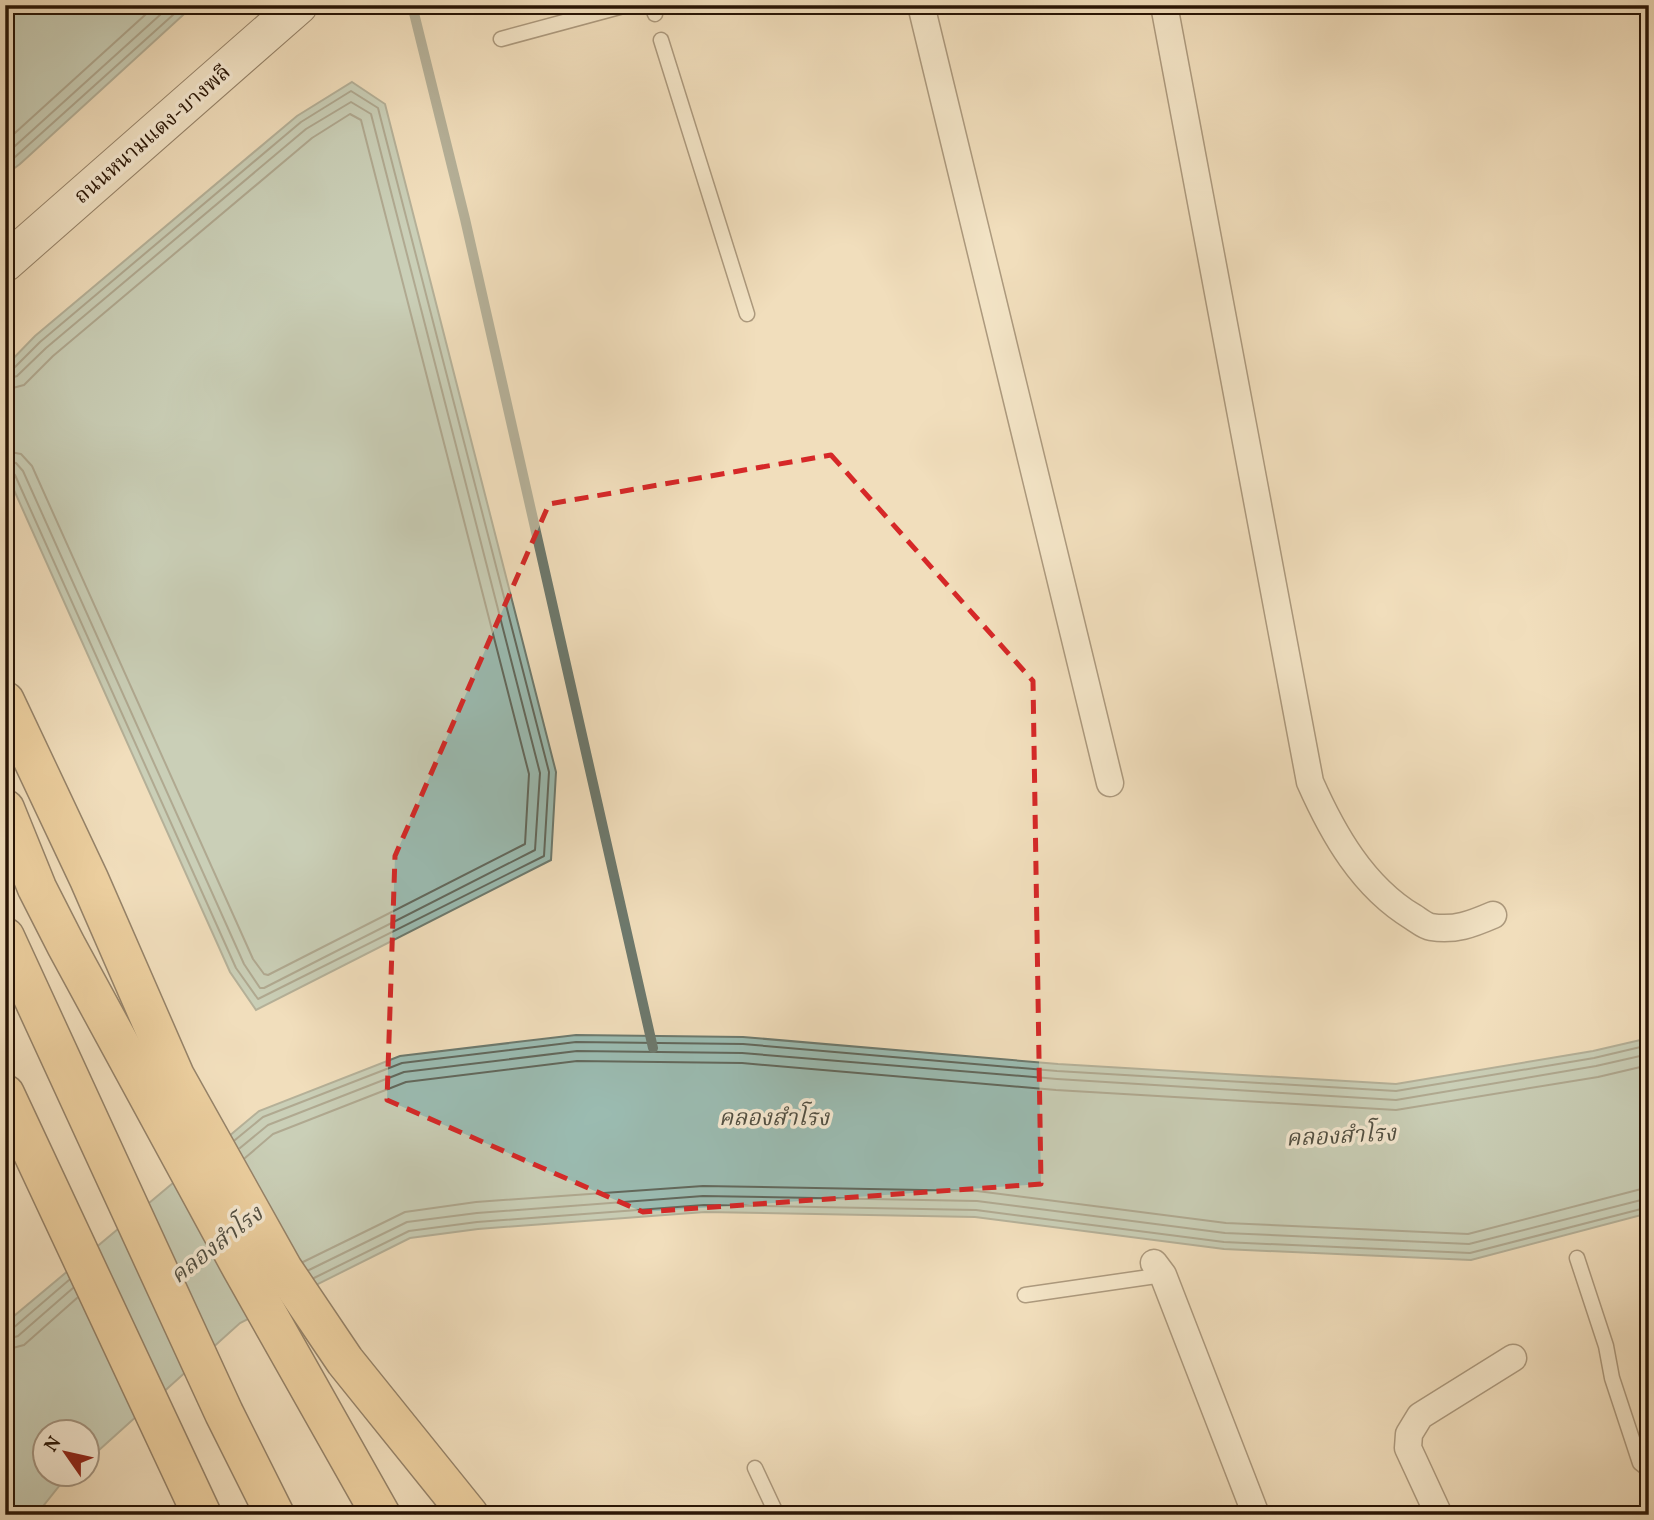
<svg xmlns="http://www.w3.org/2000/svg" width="1654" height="1520" viewBox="0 0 1654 1520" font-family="Vollkorn,'Noto Serif Thai',serif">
	<rect width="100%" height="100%" fill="#f1debc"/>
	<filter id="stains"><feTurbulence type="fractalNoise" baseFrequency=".00286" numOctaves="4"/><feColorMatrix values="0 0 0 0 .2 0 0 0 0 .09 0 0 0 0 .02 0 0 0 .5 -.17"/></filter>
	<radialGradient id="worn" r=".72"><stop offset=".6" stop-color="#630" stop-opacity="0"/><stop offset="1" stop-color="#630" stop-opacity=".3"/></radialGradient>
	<g fill="#9bbcb2" stroke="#6d796d" stroke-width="2">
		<polygon points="5,5 194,5 20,164 5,175"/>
		<polygon points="352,82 385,104 556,772 551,860 256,1010 230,972 5,470 5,367 35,336 297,116"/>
		<polygon points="576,1035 743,1037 1058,1064 1396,1084 1593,1051 1649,1038 1649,1213 1471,1260 1224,1249 975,1217 705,1212 478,1229 410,1238 240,1323 88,1460 88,1432 46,1432 46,1474 71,1475 60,1485 36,1515 5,1515 5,1327 14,1316 259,1111 400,1056"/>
	</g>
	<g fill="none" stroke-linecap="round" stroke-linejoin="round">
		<g stroke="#62685c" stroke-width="2">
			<polyline points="5,142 156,5"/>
			<polyline points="5,155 171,5"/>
			<polyline points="5,166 184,5"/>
			<polyline points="5,371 13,369 40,342 301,122 351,91 378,108 549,772 544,856 258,999 236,968 15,475 11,471 5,470"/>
			<polyline points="5,380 17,376 46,348 306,129 351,102 371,114 540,773 535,850 264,988 260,988 244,964 23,471 16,463 5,461"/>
			<polyline points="5,390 24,385 53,356 312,138 350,114 361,120 529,774 525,844 268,975 264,974 253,959 32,466 21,454 5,451"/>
			<polyline points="235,1140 263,1117 402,1063 576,1042 743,1044 1057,1071 1396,1091 1594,1058 1649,1045"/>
			<polyline points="240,1148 268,1125 404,1072 577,1051 742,1053 1057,1079 1396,1100 1596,1066 1649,1054"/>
			<polyline points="245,1158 273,1134 406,1082 577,1061 742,1063 1056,1090 1396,1110 1598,1077 1649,1065"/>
			<polyline points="303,1262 405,1212 476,1202 703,1186 977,1191 1226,1223 1468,1234 1649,1187"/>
			<polyline points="309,1270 407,1222 477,1213 703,1196 977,1201 1225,1233 1469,1244 1649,1198"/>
			<polyline points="314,1278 409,1231 477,1222 704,1205 976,1210 1224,1242 1470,1253 1649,1207"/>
			<polyline points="5,1331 12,1329 69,1280"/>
			<polyline points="5,1340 18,1336 73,1288"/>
			<polyline points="5,1350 24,1345 77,1298"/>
		</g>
		<polyline stroke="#6d796d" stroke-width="10" points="412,5 465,219 653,1048"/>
		<defs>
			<g id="service">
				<polyline points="652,5 655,14"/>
				<polyline points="501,39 627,5"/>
				<polyline points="661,40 747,314"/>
				<polyline points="1577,1258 1606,1346 1612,1378 1640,1463 1649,1470"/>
				<polyline points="1025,1295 1163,1275"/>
				<polyline points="755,1468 777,1515"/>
			</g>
			<g id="minor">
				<polyline points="921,5 1110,783"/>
				<path d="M1164,5L1310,782C1333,834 1363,887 1413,917C1418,920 1425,926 1431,927C1455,931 1472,924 1493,915"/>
				<polyline points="1154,1263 1163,1275 1256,1515"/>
				<polyline points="1439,1515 1408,1448 1409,1434 1420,1416 1513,1358"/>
			</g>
			<polyline id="secondary" points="5,263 299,5"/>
			<g id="motorway">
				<polyline points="5,701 89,879 175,1076 283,1269 345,1361 469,1515"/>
				<polyline points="5,809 37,888 66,945 241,1267 381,1515"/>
				<polyline points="5,937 224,1413 275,1515"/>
				<polyline points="5,1094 202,1515"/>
			</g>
		</defs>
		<use href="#service" stroke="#5b4733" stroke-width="17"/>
		<use href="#minor" stroke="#5b4733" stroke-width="29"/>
		<use href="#secondary" stroke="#291505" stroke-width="39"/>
		<use href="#motorway" stroke="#291505" stroke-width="41"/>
		<use href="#service" stroke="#f6ead3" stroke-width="14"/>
		<use href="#minor" stroke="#f6ead3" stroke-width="26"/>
		<use href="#secondary" stroke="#f6ead3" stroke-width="37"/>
		<use href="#motorway" stroke="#e8bf7e" stroke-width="38"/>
	</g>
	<path d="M0 0H1654V1520H0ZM831,455L1033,681L1041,1184L643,1212L387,1100L395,856L549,504Z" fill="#f1debc" fill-opacity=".55" fill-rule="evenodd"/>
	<path fill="none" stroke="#d62828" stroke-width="5" stroke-dasharray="14 9" stroke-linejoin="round" d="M831,455L1033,681L1041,1184L643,1212L387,1100L395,856L549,504Z"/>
	<g text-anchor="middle" stroke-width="7" stroke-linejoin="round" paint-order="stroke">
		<g font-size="21" fill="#291505" stroke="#f6ead3">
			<text transform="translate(152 134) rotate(-41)" y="7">ถนนหนามแดง-บางพลี</text>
		</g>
		<g font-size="23" font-style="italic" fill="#514f42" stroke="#f6ead3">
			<text x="774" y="1125">คลองสำโรง</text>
			<text transform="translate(1341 1135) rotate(-3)" y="8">คลองสำโรง</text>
			<text transform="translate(216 1244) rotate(-38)" y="8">คลองสำโรง</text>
		</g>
	</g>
	<rect width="1654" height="1520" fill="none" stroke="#f1debc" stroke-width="28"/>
	<rect x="7" y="7" width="1640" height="1506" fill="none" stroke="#291505" stroke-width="3.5"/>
	<rect x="14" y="14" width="1626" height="1492" fill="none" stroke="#291505" stroke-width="2"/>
	<g transform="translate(66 1453) rotate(304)"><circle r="33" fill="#f6ead3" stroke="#a49581" stroke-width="2"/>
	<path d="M0-5L12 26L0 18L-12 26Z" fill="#8f2418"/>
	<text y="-10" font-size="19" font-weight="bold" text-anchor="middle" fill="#291505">N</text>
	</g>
	<rect width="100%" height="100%" filter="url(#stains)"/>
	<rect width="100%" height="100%" fill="url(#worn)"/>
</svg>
